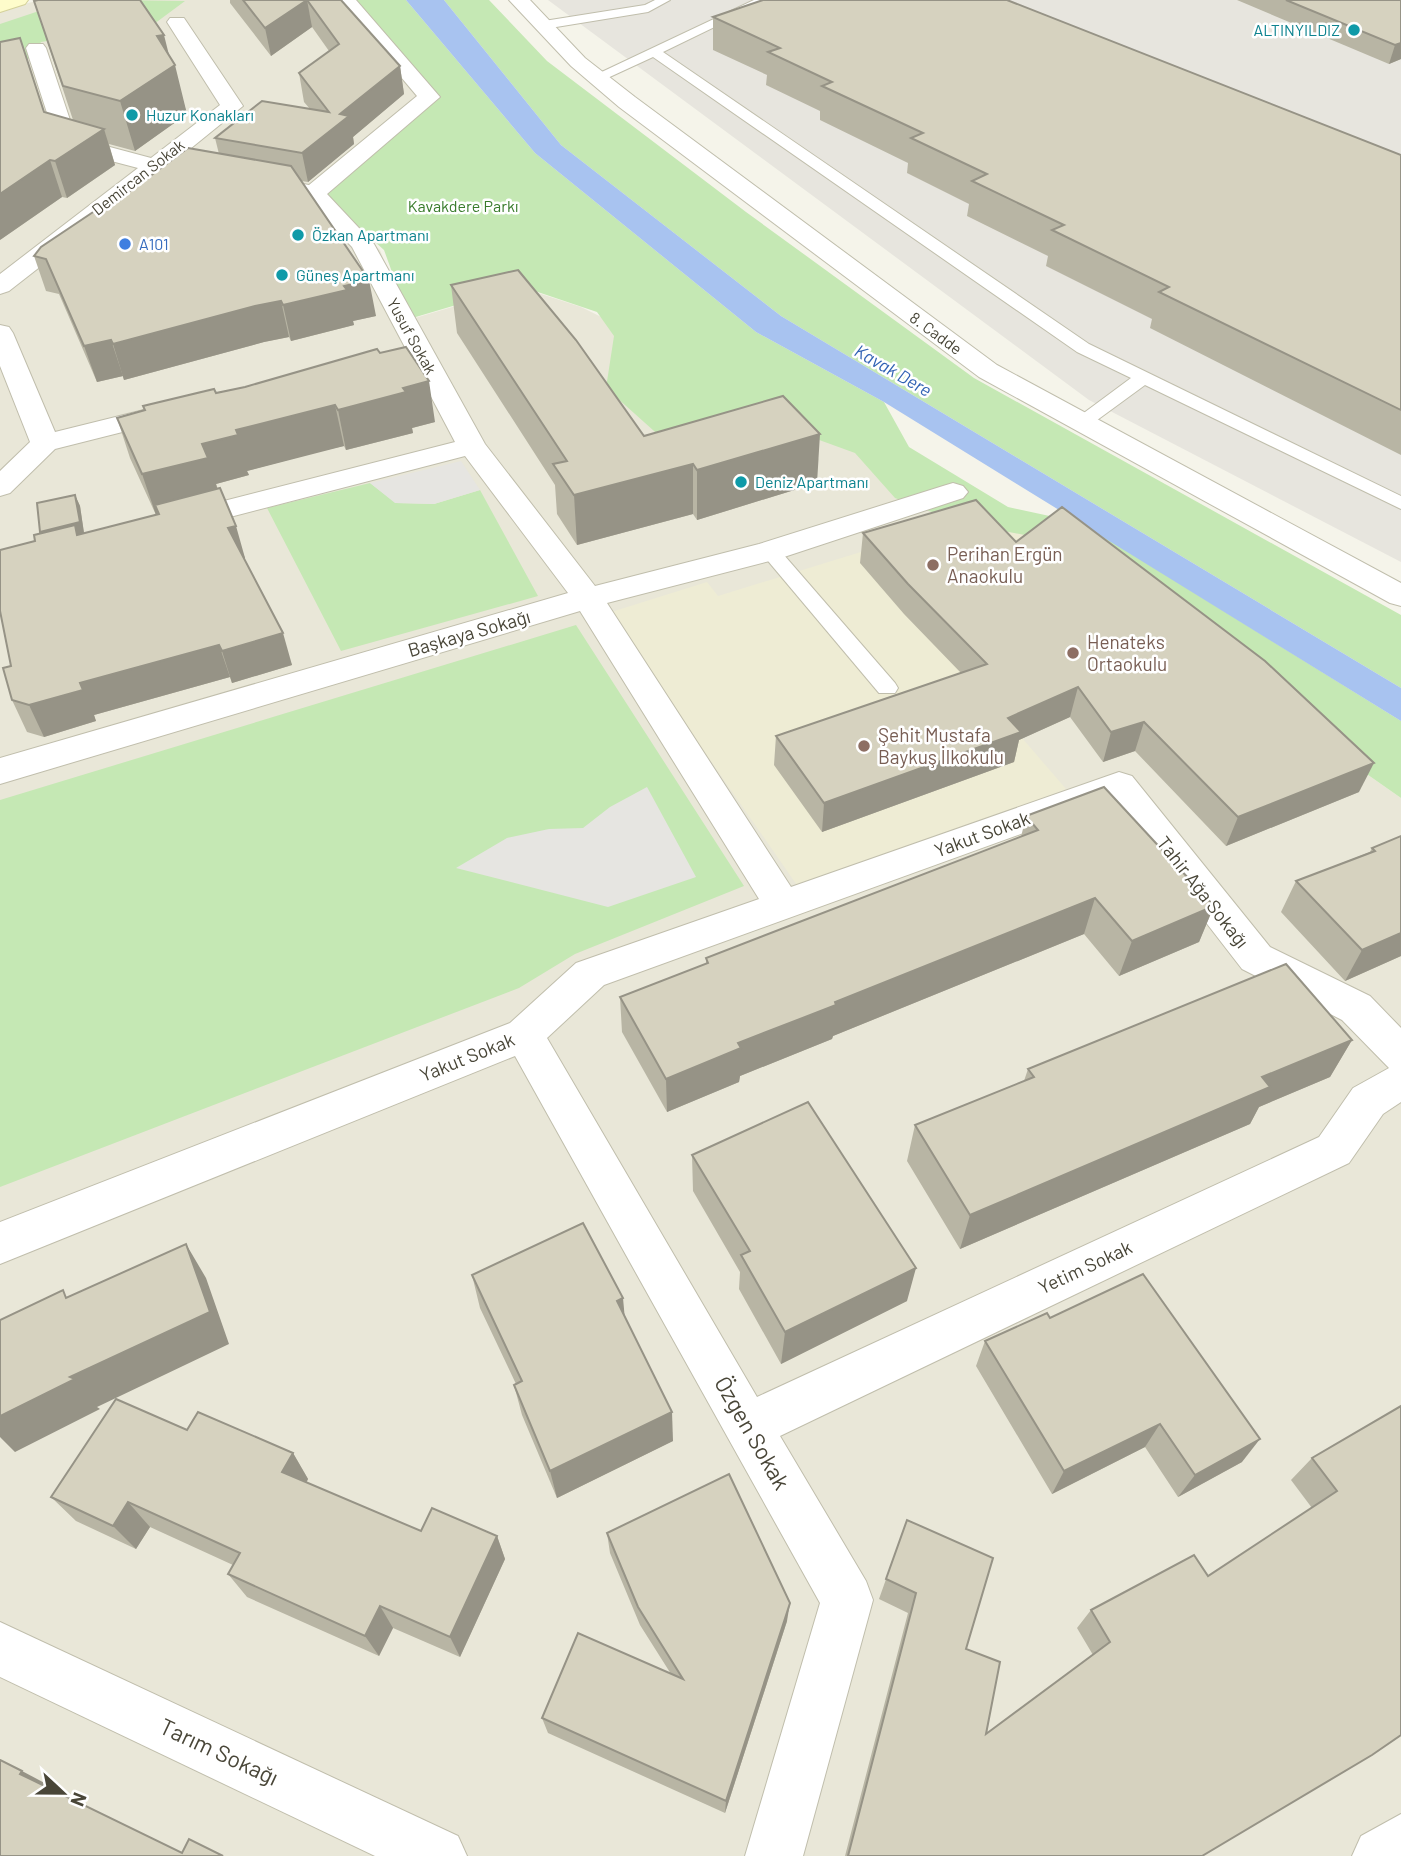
<svg xmlns="http://www.w3.org/2000/svg" width="1401" height="1856" viewBox="0 0 1401 1856" font-family="Barlow,sans-serif">
	<rect width="100%" height="100%" fill="#f5f4ea"/>
	<polygon fill="#e9e7d8" points="42,0 340,0 433,97 320,193 380,250 408,320 520,287 581,307 1060,542 1311,735 1401,798 1401,1856 0,1856 0,9"/>
	<polygon fill="#e7e5de" points="548,0 1401,0 1401,562 1089,400"/>
	<polygon fill="#eeecd4" points="958,522 1060,542 991,702 1066,789 801,891 608,613 707,582 718,596"/>
	<g fill="#c5e8b4">
		<polygon points="110,0 185,1 154,24 41,42 33,57 0,70 0,24 57,5"/>
		<polygon points="352,0 406,0 535,153 756,332 884,402 909,447 1008,507 1082,523 1401,721 1401,798 1311,735 1060,542 958,522 895,498 855,453 800,433 673,448 606,388 614,336 597,312 520,286 409,319 384,250 322,194 435,97"/>
		<polygon points="444,0 489,0 547,61 746,212 974,378 1401,615 1401,688 781,316 561,145"/>
		<polygon points="370,483 396,503 434,504 480,490 538,596 341,651 267,508"/>
		<polygon points="576,625 744,886 575,954 519,988 0,1187 0,800"/>
	</g>
	<g fill="#e6e5e1">
		<polygon points="461,461 480,490 434,504 395,503 370,483"/>
		<polygon points="647,787 696,877 608,907 456,868 507,838 549,829 583,828 610,807"/>
	</g>
	<polygon fill="#a8c3f0" points="406,0 444,0 561,145 781,316 1401,688 1401,721 884,402 756,332 535,153"/>
	<g fill="none" stroke-linecap="round" stroke-linejoin="round">
		<defs>
			<g id="service">
				<polygon points="655,0 670,0 648,12 544,29 538,25 544,21 645,5"/>
				<polygon points="754,0 770,0 663,52 1089,344 1401,496 1401,509 1145,385 1089,426 1077,426 1074,422 1077,418 1131,378 1077,352 653,57 601,81 589,78"/>
				<polygon points="770,545 777,547 895,683 898,688 895,693 879,693 763,555 760,551 763,547"/>
			</g>
			<g id="minor">
				<path d="M336,0H356L440,97L327,194L374,244L485,444L595,586L759,544L943,486L953,483L963,486L968,492L963,498L781,558L607,603L791,887L1119,772L1132,776L1270,947L1370,996L1401,1028V1102L1383,1114L1349,1163L780,1436L866,1581L873,1600L803,1856H745L820,1603L515,1056L0,1264V1222L510,1023L576,963L759,899L580,611L0,784V758L568,593L465,456L180,530L169,527L165,521L169,515L455,442L352,247L306,199L160,173L9,291L0,294V274L138,168L58,147L26,48L29,44H43L46,48L76,138L151,158L220,105L167,22L170,18H184L243,106L174,162L309,185L417,96ZM1112,801L1242,969L1342,1020L1389,1068L1353,1088L1319,1137L757,1397L547,1038L604,985Z"/>
				<polygon points="0,325 9,327 13,333 55,432 168,404 178,406 182,412 178,418 55,449 10,493 0,496 0,471 30,442 0,366"/>
				<polygon points="0,1622 458,1836 467,1856 375,1856 0,1677"/>
				<polygon points="1401,1814 1401,1856 1352,1856 1361,1836"/>
			</g>
			<polygon id="tertiary" points="509,0 530,0 585,58 635,97 997,365 1401,583 1401,606 1390,603 979,377 619,107 571,66"/>
			<polygon id="secondary" points="0,0 28,0 25,4 0,12"/>
		</defs>
		<use href="#service" stroke="#c0beac" stroke-width="2"/>
		<use href="#minor" stroke="#c0beac" stroke-width="2"/>
		<use href="#tertiary" stroke="#c0beac" stroke-width="2"/>
		<use href="#secondary" stroke="#d4d19a" stroke-width="2"/>
		<use href="#service" fill="#fff" fill-rule="evenodd"/>
		<use href="#minor" fill="#fff" fill-rule="evenodd"/>
		<use href="#tertiary" fill="#fff" fill-rule="evenodd"/>
		<use href="#secondary" fill="#fefccb" fill-rule="evenodd"/>
	</g>
	<g fill="#b8b5a4">
		<polygon points="230,0 341,0 400,66 404,94 353,137 354,144 308,182 301,181 376,316 353,321 354,325 291,341 289,337 264,342 124,380 123,376 97,382 59,294 46,291 34,256 130,191 219,154 215,138 310,109 304,102 299,73 329,51 312,27 271,56 230,3"/>
		<polygon points="1237,0 1401,0 1401,59 1389,64"/>
		<polygon points="34,1 169,56 187,114 135,151 109,144 115,165 67,198 62,197 0,240 73,120"/>
		<polygon points="713,17 1401,155 1401,455 1150,328 1152,319 1046,266 1048,256 967,216 969,204 907,173 908,163 820,120 820,111 766,85 767,75 713,50"/>
		<polygon points="451,285 644,436 817,483 697,520 693,514 577,545 557,514 555,485 457,333"/>
		<polygon points="245,387 435,422 412,428 413,433 346,450 344,446 317,452 247,471 249,475 216,484 245,558 244,558 292,665 232,683 230,677 94,715 96,721 44,737 27,732 12,700 11,666 35,541 41,534 40,532 75,495 80,506 84,533 156,515 130,458 117,418 145,411 143,406"/>
		<polygon points="863,533 1016,542 1359,792 1226,846 1135,751 1103,762 1070,717 1019,740 1014,762 822,832 774,765 776,736 961,673 904,614 860,563"/>
		<polygon points="1026,816 1214,906 1199,942 1119,976 1084,934 833,1036 832,1039 740,1076 739,1082 667,1112 622,1032 620,997 706,964 706,958 1021,837"/>
		<polygon points="1401,836 1401,956 1345,981 1281,912 1296,881 1370,852 1372,848"/>
		<polygon points="1352,1040 1330,1077 1259,1107 1250,1124 960,1249 907,1161 915,1125 1024,1081 1028,1069"/>
		<polygon points="692,1155 907,1301 781,1364 739,1289 740,1272 693,1191"/>
		<polygon points="472,1275 625,1316 673,1441 557,1498 522,1415 514,1385 516,1384 480,1308"/>
		<polygon points="1050,1318 1242,1462 1178,1497 1145,1447 1052,1494 976,1366 985,1341"/>
		<polygon points="1401,1406 1202,1856 845,1856 908,1613 879,1599 907,1520 966,1649 986,1734 1093,1655 1077,1628 1091,1610 1208,1576 1312,1508 1291,1480 1312,1458"/>
		<polygon points="187,1430 293,1453 308,1479 306,1483 421,1531 497,1536 505,1559 460,1657 393,1628 379,1656 247,1597 228,1574 233,1565 150,1527 136,1549 76,1521 51,1497"/>
		<polygon points="607,1533 787,1621 725,1813 548,1733 542,1718 671,1674 640,1625 610,1553"/>
	</g>
	<g fill="#969386">
		<polygon points="307,0 312,27 271,56 265,28"/>
		<polygon points="164,35 172,67 175,65 187,114 135,151 120,101 157,36"/>
		<polygon points="1401,43 1401,59 1389,64 1395,45"/>
		<polygon points="400,66 404,94 353,137 354,144 308,182 302,153 340,114"/>
		<polygon points="104,129 115,165 67,198 55,161"/>
		<polygon points="50,160 62,197 0,240 0,194"/>
		<polygon points="369,280 376,316 353,321 354,325 291,341 283,305 344,286"/>
		<polygon points="281,301 289,337 264,342 124,380 113,344 255,306"/>
		<polygon points="111,340 123,376 97,382 84,346"/>
		<polygon points="429,381 435,422 412,428 413,433 346,450 338,410 403,388"/>
		<polygon points="335,405 344,446 247,471 249,475 216,484 220,499 155,505 158,514 156,515 142,474 202,444 236,430"/>
		<polygon points="820,434 817,483 697,520 697,470"/>
		<polygon points="693,464 693,514 577,545 574,495"/>
		<polygon points="75,495 80,506 84,533 45,543 40,532"/>
		<polygon points="236,526 245,558 237,560 228,528"/>
		<polygon points="283,633 292,665 232,683 222,651"/>
		<polygon points="219,645 230,677 94,715 96,721 44,737 29,705 80,683"/>
		<polygon points="1078,687 1070,717 1019,740 1014,762 822,832 824,803 1008,718"/>
		<polygon points="1144,722 1135,751 1103,762 1111,732"/>
		<polygon points="1374,763 1359,792 1226,846 1238,817"/>
		<polygon points="1095,898 1084,934 833,1036 832,1039 740,1076 739,1082 667,1112 666,1079 738,1043 835,1002"/>
		<polygon points="1214,906 1199,942 1119,976 1132,941"/>
		<polygon points="1401,933 1401,956 1345,981 1362,950"/>
		<polygon points="1352,1040 1330,1077 1259,1107 1250,1124 960,1249 970,1215 1262,1077"/>
		<polygon points="186,1244 206,1278 229,1344 97,1407 100,1409 15,1452 0,1437 0,1416 70,1377"/>
		<polygon points="916,1268 907,1301 781,1364 785,1332"/>
		<polygon points="623,1298 626,1331 617,1301"/>
		<polygon points="672,1412 673,1441 557,1498 550,1471"/>
		<polygon points="1160,1424 1145,1447 1052,1494 1064,1471"/>
		<polygon points="1260,1439 1242,1462 1178,1497 1195,1475"/>
		<polygon points="293,1453 308,1479 298,1498 282,1472"/>
		<polygon points="128,1502 150,1527 136,1549 113,1526"/>
		<polygon points="497,1536 505,1559 460,1657 450,1637"/>
		<polygon points="790,1603 787,1621 725,1813 726,1801"/>
		<polygon points="380,1606 393,1628 379,1656 365,1636"/>
		<polygon points="22,1771 54,1788 52,1791 20,1774"/>
	</g>
	<g fill="#d6d2bf" stroke="#969386" stroke-width="2">
		<polygon points="38,0 140,0 164,35 157,36 175,65 120,101 63,86 34,1"/>
		<polygon points="243,0 341,0 400,66 340,114 349,116 302,153 215,138 262,101 329,112 299,73 339,44 307,0 265,28"/>
		<polygon points="763,0 1007,0 1401,155 1401,410 1159,292 1169,287 1052,230 1064,225 972,181 987,174 911,138 923,133 822,86 832,82 768,52 780,48 713,17"/>
		<polygon points="1286,0 1401,0 1401,43 1395,45"/>
		<polygon points="20,38 44,112 104,129 55,161 50,160 0,194 0,42"/>
		<polygon points="188,148 291,166 369,280 344,286 347,290 283,305 281,301 255,306 113,344 111,340 84,346 46,259 34,256 41,247 126,190 130,191"/>
		<polygon points="518,270 576,340 644,436 783,396 820,434 697,470 693,464 574,495 553,464 567,461 451,285"/>
		<polygon points="406,347 429,381 403,388 406,392 338,410 335,405 236,430 238,435 202,444 208,458 142,474 117,418 145,410 143,406 214,389 216,393 245,387 377,349 380,353"/>
		<polygon points="220,488 236,526 228,528 283,633 222,651 219,645 80,683 83,690 29,705 12,700 3,668 11,666 0,611 0,550 35,541 34,535 75,525 77,535 159,514 155,505"/>
		<polygon points="75,495 80,522 40,532 37,503"/>
		<polygon points="976,500 1016,542 1062,507 1265,661 1374,763 1238,817 1144,722 1111,732 1078,687 1008,718 1021,732 824,803 776,736 987,664 908,584 863,533"/>
		<polygon points="1104,787 1214,906 1132,941 1095,898 835,1002 836,1005 738,1043 741,1048 666,1079 620,997 708,963 706,958 1038,830 1026,816"/>
		<polygon points="1401,836 1401,933 1362,950 1296,881 1375,851 1372,848"/>
		<polygon points="1286,964 1352,1040 1262,1077 1270,1087 970,1215 915,1125 1034,1077 1028,1069"/>
		<polygon points="808,1102 916,1268 785,1332 741,1255 750,1251 692,1155"/>
		<polygon points="583,1223 623,1298 617,1301 672,1412 550,1471 514,1385 522,1381 472,1275"/>
		<polygon points="186,1244 210,1312 70,1377 75,1379 0,1416 0,1320 63,1290 66,1298"/>
		<polygon points="1143,1274 1260,1439 1195,1475 1160,1424 1064,1471 985,1341 1047,1313 1050,1318"/>
		<polygon points="116,1399 187,1430 198,1412 293,1453 282,1472 421,1531 432,1508 497,1536 450,1637 380,1606 365,1636 228,1574 240,1553 128,1502 113,1526 51,1497"/>
		<polygon points="1401,1406 1401,1735 1372,1755 1202,1856 848,1856 916,1593 886,1579 907,1520 993,1558 966,1649 1000,1662 986,1734 1110,1642 1091,1610 1194,1555 1208,1576 1337,1491 1312,1458"/>
		<polygon points="729,1474 790,1603 726,1801 542,1718 578,1633 683,1679 638,1607 607,1533"/>
		<polygon points="0,1760 22,1771 20,1774 182,1853 189,1839 223,1856 0,1856"/>
	</g>
	<g fill="#0f9aa8" stroke="#fff" stroke-width="2.5">
		<circle cx="1354" cy="30" r="7"/>
		<circle cx="132" cy="115" r="7"/>
		<circle cx="298" cy="235" r="7"/>
		<circle cx="282" cy="275" r="7"/>
		<circle cx="741" cy="482" r="7"/>
	</g>
	<circle fill="#3f7fe0" stroke="#fff" stroke-width="2.5" cx="125" cy="244" r="7"/>
	<g fill="#8d6e63" stroke="#fff" stroke-width="2.5">
		<circle cx="933" cy="565" r="7"/>
		<circle cx="1073" cy="653" r="7"/>
		<circle cx="864" cy="746" r="7"/>
	</g>
	<g text-anchor="middle" stroke-width="5" stroke-linejoin="round" paint-order="stroke">
		<g font-size="16" fill="#0d838f" stroke="#fff" text-anchor="start">
			<text x="1340" y="36" text-anchor="end">ALTINYILDIZ</text>
			<text x="146" y="121">Huzur Konakları</text>
			<text x="312" y="241">Özkan Apartmanı</text>
			<text x="296" y="281">Güneş Apartmanı</text>
			<text x="755" y="488">Deniz Apartmanı</text>
		</g>
		<g font-size="16" fill="#494638" stroke="#fff">
			<text transform="translate(138 177) rotate(-38)" y="6">Demircan Sokak</text>
			<text transform="translate(936 333) rotate(36)" y="6">8. Cadde</text>
			<text transform="translate(412 336) rotate(61)" y="6">Yusuf Sokak</text>
		</g>
		<g font-size="16" fill="#387b2b" stroke="#fff">
			<text x="463" y="212">Kavakdere Parkı</text>
		</g>
		<g font-size="16" fill="#366cbe" stroke="#fff" text-anchor="start">
			<text x="139" y="250">A101</text>
		</g>
		<g font-size="18" font-style="italic" fill="#3162b4" stroke="#fff">
			<text transform="translate(893 371) rotate(30)" y="6">Kavak Dere</text>
		</g>
		<g font-size="19" fill="#785e54" stroke="#fff" text-anchor="start">
			<text x="947" y="561">Perihan Ergün<tspan x="947" dy="22">Anaokulu</tspan></text>
			<text x="1087" y="649">Henateks<tspan x="1087" dy="22">Ortaokulu</tspan></text>
			<text x="878" y="742">Şehit Mustafa<tspan x="878" dy="22">Baykuş İlkokulu</tspan></text>
		</g>
		<g font-size="19" fill="#494638" stroke="#fff">
			<text transform="translate(469 633) rotate(-16)" y="7">Başkaya Sokağı</text>
			<text transform="translate(982 834) rotate(-20)" y="7">Yakut Sokak</text>
			<text transform="translate(1203 892) rotate(52)" y="7">Tahir Ağa Sokağı</text>
			<text transform="translate(467 1057) rotate(-22)" y="7">Yakut Sokak</text>
			<text transform="translate(1085 1267) rotate(-25)" y="7">Yetim Sokak</text>
		</g>
		<g font-size="23" fill="#494638" stroke="#fff">
			<text transform="translate(752 1433) rotate(60)" y="8">Özgen Sokak</text>
			<text transform="translate(219 1752) rotate(25)" y="8">Tarım Sokağı</text>
		</g>
	</g>
	<g transform="translate(63 1793) rotate(112)" stroke="#ffffff" stroke-width="5" paint-order="stroke">
	<path d="M0-5L12 26L0 18L-12 26Z" fill="#494638"/>
	<text y="-10" font-size="19" font-weight="bold" text-anchor="middle" fill="#494638">N</text>
	</g>
</svg>
